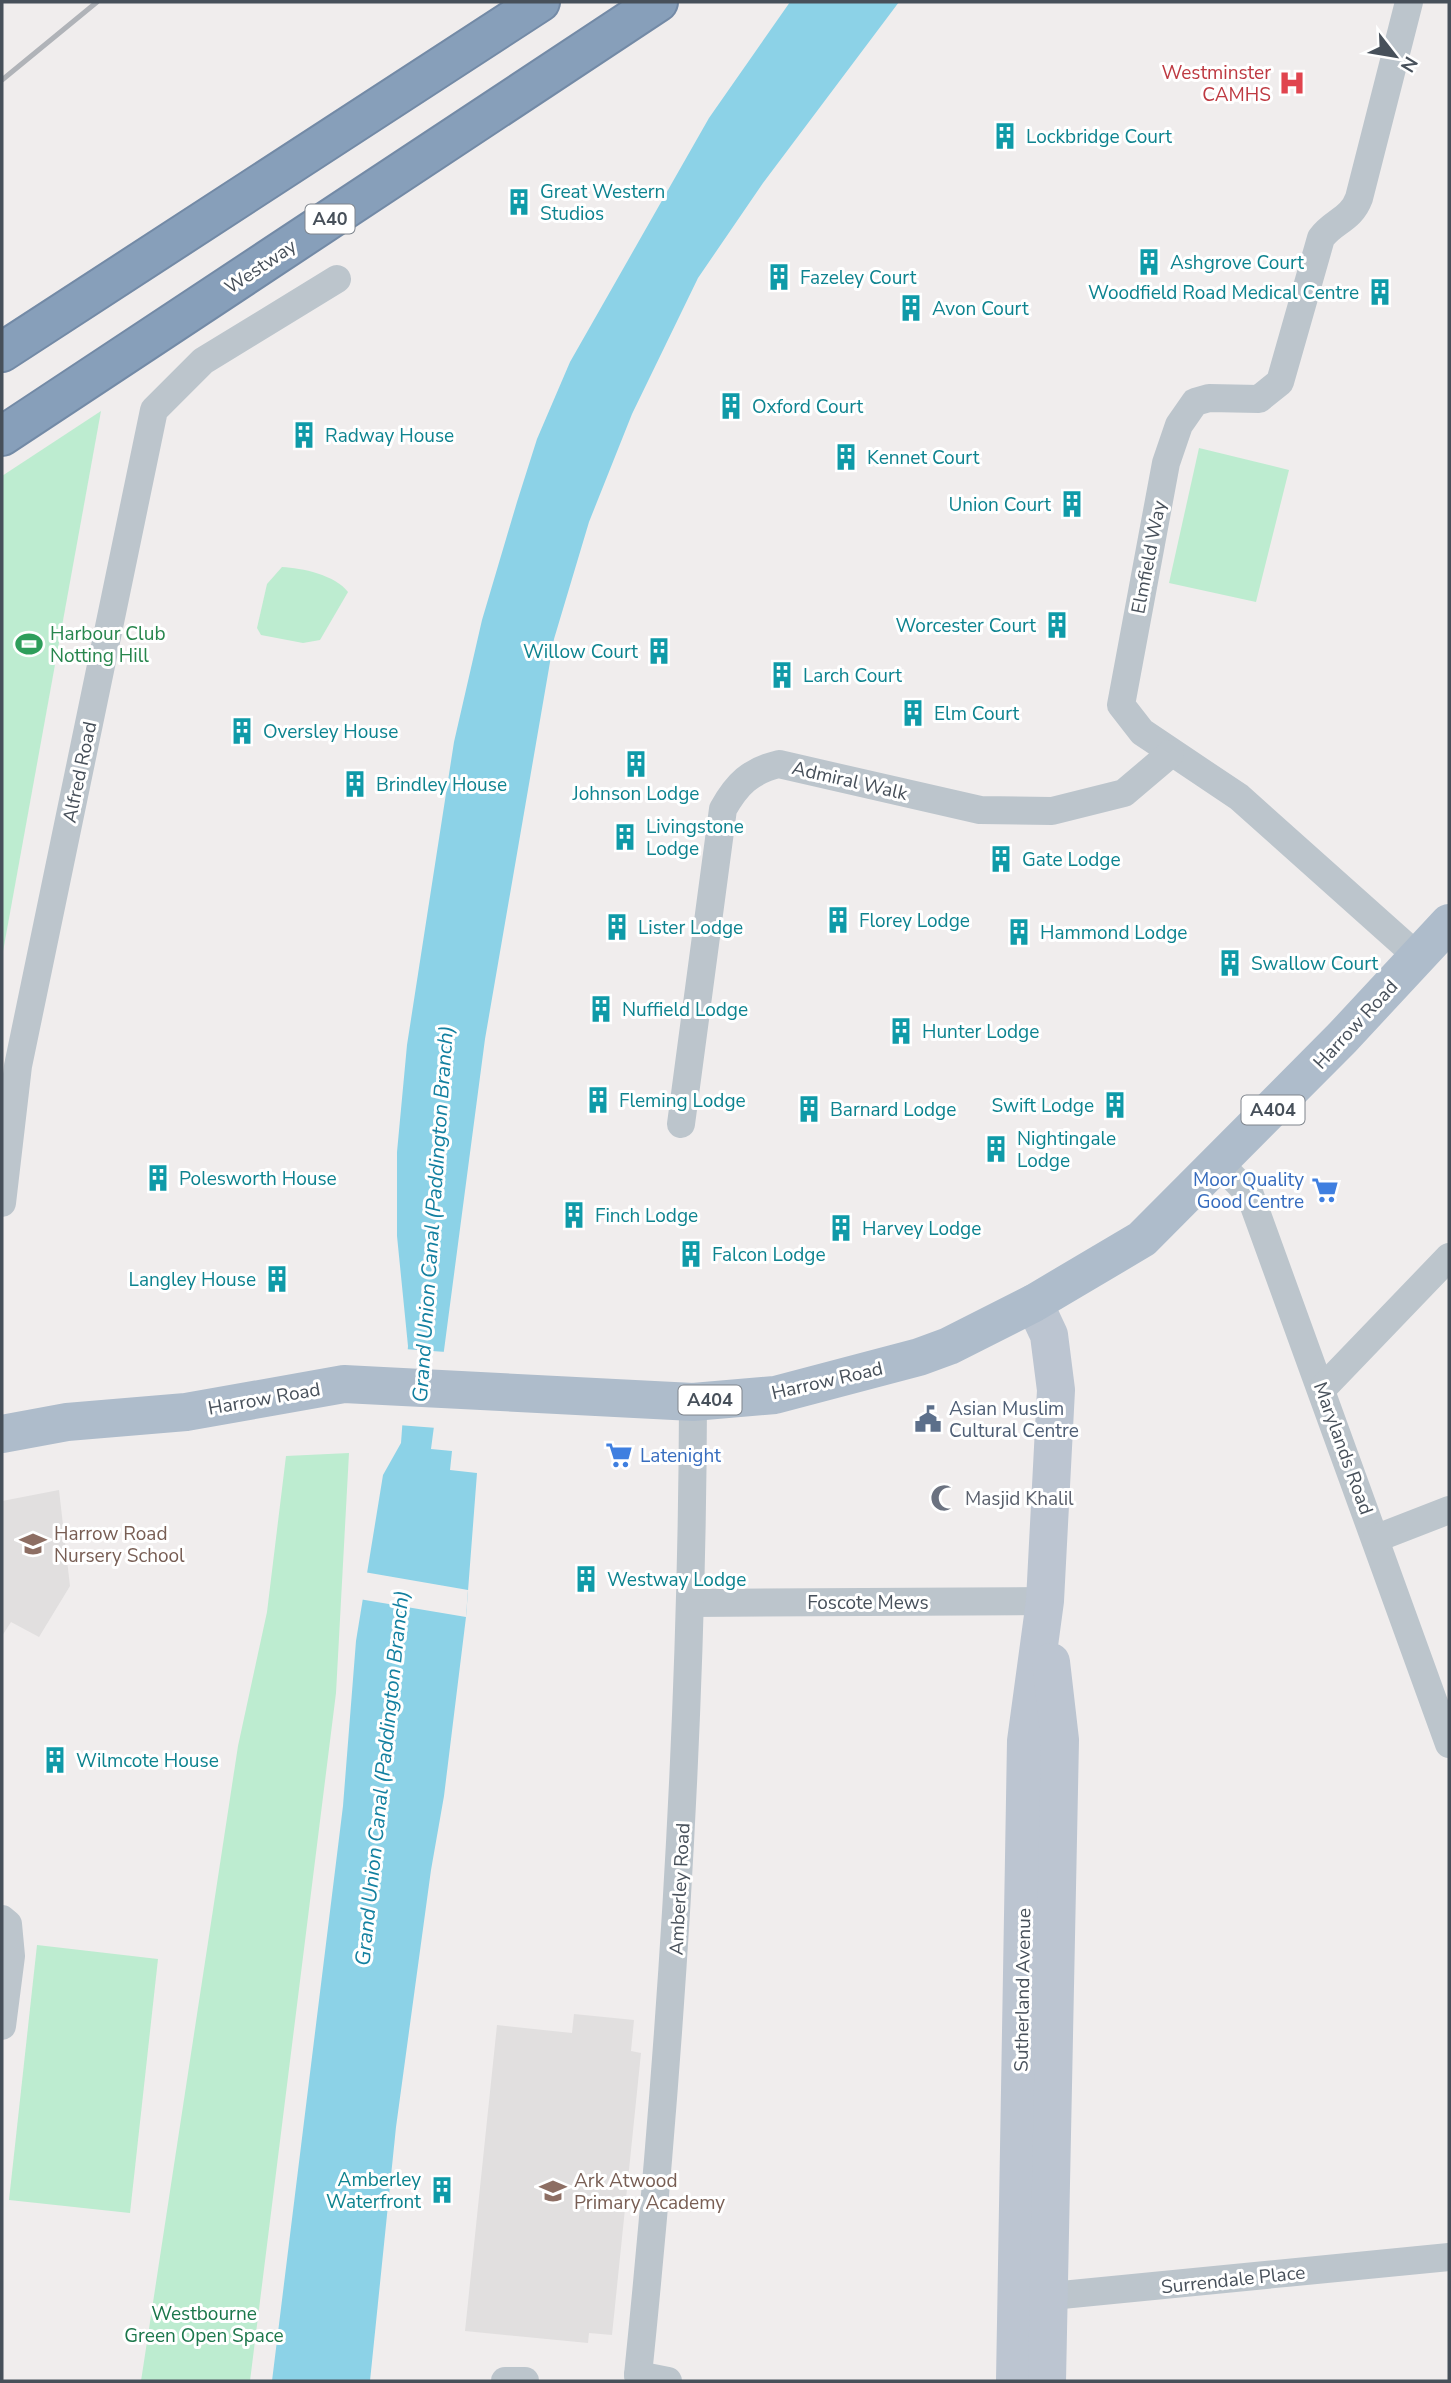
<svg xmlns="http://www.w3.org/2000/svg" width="1451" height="2383" viewBox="0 0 1451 2383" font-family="'Nunito Sans',sans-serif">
	<rect width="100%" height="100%" fill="#f0eded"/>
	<g fill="#e1dfdf">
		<polygon points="59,1490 70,1586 39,1637 11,1622 2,1636 2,1501"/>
		<polygon points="574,2014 634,2020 631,2051 641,2053 612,2335 589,2333 588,2343 465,2331 497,2025 572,2033"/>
	</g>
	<g fill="#bdecd0">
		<polygon points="101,411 2,957 2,476"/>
		<polygon points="1199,448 1289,470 1256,602 1169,583"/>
		<path d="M282,567C302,568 335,575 348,592L320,640L303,643L261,635L257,628L267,584Z"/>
		<polygon points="349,1453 336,1693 250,2381 141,2381 238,1746 267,1612 286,1456"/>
		<polygon points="37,1945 158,1959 130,2213 9,2200"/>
	</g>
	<polygon fill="#8cd2e7" points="790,2 899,2 763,183 698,278 632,414 589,522 554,639 485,1039 431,1449 452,1451 450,1470 477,1473 466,1617 444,1796 431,1870 396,2127 370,2381 272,2381 343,1806 356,1641 383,1475 401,1443 408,1346 397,1236 397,1152 407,1045 454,742 482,620 517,502 537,439 570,362 709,118"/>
	<g fill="#f0eded">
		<polygon points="404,1349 446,1352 437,1428 398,1425"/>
		<polygon points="364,1572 468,1590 466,1617 359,1599"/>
	</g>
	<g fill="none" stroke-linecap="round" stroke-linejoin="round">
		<defs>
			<g id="highway">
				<polyline points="2,352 540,2"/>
				<polyline points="2,436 658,2"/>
			</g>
		</defs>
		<use href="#highway" stroke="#738aa6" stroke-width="42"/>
		<g stroke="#bcc5cc" stroke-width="28">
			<path d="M1409,2L1359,198C1351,220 1333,221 1321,238L1280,382L1259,399L1209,398L1195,402L1179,425L1166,463L1121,705L1142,732L1239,797L1417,956"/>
			<path d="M681,1124L723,809C737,784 750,771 779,764L980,810L1052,811L1124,793L1170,754"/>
			<polyline points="1220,1164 1250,1195 1449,1744"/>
			<polyline points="2,1203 18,1066 154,410 203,361 337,279"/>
			<polyline points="1323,1388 1449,1257"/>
			<polyline points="1377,1538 1449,1510"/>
			<polyline points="690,1603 1045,1601"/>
			<polyline points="2,1919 8,1924 11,1956 2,2026"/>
			<polyline points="1031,2298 1449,2257"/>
			<path d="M638,2375C671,2051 692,1728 693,1402"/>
			<polyline points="638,2375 668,2381"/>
			<polyline points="505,2381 525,2381"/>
		</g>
		<g stroke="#bcc5d1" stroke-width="38">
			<polyline points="1015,2381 1026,1741 1045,1601 1056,1390 1049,1335 1034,1303"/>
			<polyline points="1047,2381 1060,1740 1051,1662"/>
		</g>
		<polyline stroke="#aebccb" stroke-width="38" points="2,1434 67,1422 186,1412 344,1384 693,1402 775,1395 919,1357 949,1346 1034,1303 1142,1239 1342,1038 1449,923"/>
		<use href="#highway" stroke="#879fba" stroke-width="38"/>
		<polyline stroke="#b0b3b8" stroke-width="5" points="2,80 97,2"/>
	</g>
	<defs>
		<symbol id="hospital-bare" viewBox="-9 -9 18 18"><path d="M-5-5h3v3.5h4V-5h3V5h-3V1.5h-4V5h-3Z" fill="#e0444e" stroke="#fff" stroke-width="2.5" paint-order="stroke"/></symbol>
		<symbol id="building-bare" viewBox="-9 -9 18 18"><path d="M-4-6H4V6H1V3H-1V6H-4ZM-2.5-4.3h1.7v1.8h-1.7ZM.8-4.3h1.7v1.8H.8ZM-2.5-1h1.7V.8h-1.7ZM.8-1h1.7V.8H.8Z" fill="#0f9aa8" stroke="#fff" stroke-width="2.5" paint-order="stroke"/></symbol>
		<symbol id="stadium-bare" viewBox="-9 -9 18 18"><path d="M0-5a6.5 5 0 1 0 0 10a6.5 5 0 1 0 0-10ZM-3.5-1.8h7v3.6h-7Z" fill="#2e9e5b" stroke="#fff" stroke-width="2.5" paint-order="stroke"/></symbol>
		<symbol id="supermarket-bare" viewBox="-9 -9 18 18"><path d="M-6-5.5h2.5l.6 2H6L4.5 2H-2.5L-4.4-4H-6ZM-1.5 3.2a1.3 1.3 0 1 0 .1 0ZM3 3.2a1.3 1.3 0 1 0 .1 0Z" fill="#3f7fe0" stroke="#fff" stroke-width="2.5" paint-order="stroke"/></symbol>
		<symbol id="civic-bare" viewBox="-9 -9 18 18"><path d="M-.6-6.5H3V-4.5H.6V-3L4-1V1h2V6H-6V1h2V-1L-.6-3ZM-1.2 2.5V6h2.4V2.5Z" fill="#5c6f8a" stroke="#fff" stroke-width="2.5" paint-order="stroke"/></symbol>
		<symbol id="mosque-bare" viewBox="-9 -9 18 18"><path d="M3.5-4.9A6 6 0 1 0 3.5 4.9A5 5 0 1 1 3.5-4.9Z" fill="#6b7280" stroke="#fff" stroke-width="2.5" paint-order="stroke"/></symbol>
		<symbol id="school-bare" viewBox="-9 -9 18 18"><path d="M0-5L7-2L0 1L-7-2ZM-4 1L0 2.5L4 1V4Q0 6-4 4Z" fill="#8d6e63" stroke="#fff" stroke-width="2.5" paint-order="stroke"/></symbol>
	</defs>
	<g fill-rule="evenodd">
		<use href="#hospital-bare" x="1273" y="64" width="38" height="38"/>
		<use href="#building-bare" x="986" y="117" width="38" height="38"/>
		<use href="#building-bare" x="500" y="183" width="38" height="38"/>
		<use href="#building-bare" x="1130" y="243" width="38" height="38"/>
		<use href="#building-bare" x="760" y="258" width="38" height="38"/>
		<use href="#building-bare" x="1361" y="273" width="38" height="38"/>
		<use href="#building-bare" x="892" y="289" width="38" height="38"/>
		<use href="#building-bare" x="712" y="387" width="38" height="38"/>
		<use href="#building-bare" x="285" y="416" width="38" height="38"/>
		<use href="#building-bare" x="827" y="438" width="38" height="38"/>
		<use href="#building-bare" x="1053" y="485" width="38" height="38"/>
		<use href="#building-bare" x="1038" y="606" width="38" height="38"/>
		<use href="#stadium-bare" x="10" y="625" width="38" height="38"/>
		<use href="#building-bare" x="640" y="632" width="38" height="38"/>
		<use href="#building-bare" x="763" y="656" width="38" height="38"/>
		<use href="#building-bare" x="894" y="694" width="38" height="38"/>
		<use href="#building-bare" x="223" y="712" width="38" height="38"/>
		<use href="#building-bare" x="617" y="745" width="38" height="38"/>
		<use href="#building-bare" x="336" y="765" width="38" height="38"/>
		<use href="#building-bare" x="606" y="818" width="38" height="38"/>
		<use href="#building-bare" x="982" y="840" width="38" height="38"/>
		<use href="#building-bare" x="819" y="901" width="38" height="38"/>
		<use href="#building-bare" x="598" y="908" width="38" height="38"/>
		<use href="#building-bare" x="1000" y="913" width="38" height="38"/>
		<use href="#building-bare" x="1211" y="944" width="38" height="38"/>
		<use href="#building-bare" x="582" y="990" width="38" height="38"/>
		<use href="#building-bare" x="882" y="1012" width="38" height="38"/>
		<use href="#building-bare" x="579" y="1081" width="38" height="38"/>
		<use href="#building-bare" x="1096" y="1086" width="38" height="38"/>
		<use href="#building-bare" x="790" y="1090" width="38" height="38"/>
		<use href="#building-bare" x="977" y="1130" width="38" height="38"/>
		<use href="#building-bare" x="139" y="1159" width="38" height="38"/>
		<use href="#supermarket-bare" x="1306" y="1171" width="38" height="38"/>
		<use href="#building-bare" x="555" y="1196" width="38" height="38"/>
		<use href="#building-bare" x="822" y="1209" width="38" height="38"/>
		<use href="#building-bare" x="672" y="1235" width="38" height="38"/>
		<use href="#building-bare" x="258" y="1260" width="38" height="38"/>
		<use href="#civic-bare" x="909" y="1400" width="38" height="38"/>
		<use href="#supermarket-bare" x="600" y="1436" width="38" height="38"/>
		<use href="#mosque-bare" x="925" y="1479" width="38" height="38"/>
		<use href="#school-bare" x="14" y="1525" width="38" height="38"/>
		<use href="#building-bare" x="567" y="1560" width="38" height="38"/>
		<use href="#building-bare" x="36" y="1741" width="38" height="38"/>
		<use href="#building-bare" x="423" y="2171" width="38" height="38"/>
		<use href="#school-bare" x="534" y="2172" width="38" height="38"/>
	</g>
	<g text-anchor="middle" stroke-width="6" stroke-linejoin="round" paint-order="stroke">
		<g fill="#fff" stroke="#7e848c" stroke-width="2">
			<rect x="305.5" y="204.5" width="49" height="29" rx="5"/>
			<rect x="1241.5" y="1095.5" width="63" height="29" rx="5"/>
			<rect x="678.5" y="1385.5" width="63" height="29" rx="5"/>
		</g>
		<g font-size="18" font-weight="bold" fill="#47505a">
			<text x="330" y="225">A40</text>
			<text x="1273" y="1116">A404</text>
			<text x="710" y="1406">A404</text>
		</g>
		<g font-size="19" fill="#be3a42" stroke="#fff" text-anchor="end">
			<text x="1271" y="79">Westminster<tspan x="1271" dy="22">CAMHS</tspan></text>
		</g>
		<g font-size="19" fill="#0d838f" stroke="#fff" text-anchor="start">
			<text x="1026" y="143">Lockbridge Court</text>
			<text x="540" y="198">Great Western<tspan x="540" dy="22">Studios</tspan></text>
			<text x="1170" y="269">Ashgrove Court</text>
			<text x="800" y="284">Fazeley Court</text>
			<text x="1359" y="299" text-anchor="end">Woodfield Road Medical Centre</text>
			<text x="932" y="315">Avon Court</text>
			<text x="752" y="413">Oxford Court</text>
			<text x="325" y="442">Radway House</text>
			<text x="867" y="464">Kennet Court</text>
			<text x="1051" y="511" text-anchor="end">Union Court</text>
			<text x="1036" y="632" text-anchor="end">Worcester Court</text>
			<text x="638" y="658" text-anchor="end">Willow Court</text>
			<text x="803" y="682">Larch Court</text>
			<text x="934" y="720">Elm Court</text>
			<text x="263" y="738">Oversley House</text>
			<text x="376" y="791">Brindley House</text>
			<text x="636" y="800" text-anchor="middle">Johnson Lodge</text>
			<text x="646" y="833">Livingstone<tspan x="646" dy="22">Lodge</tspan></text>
			<text x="1022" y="866">Gate Lodge</text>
			<text x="859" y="927">Florey Lodge</text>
			<text x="638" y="934">Lister Lodge</text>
			<text x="1040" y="939">Hammond Lodge</text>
			<text x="1251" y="970">Swallow Court</text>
			<text x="622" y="1016">Nuffield Lodge</text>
			<text x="922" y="1038">Hunter Lodge</text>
			<text x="619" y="1107">Fleming Lodge</text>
			<text x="1094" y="1112" text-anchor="end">Swift Lodge</text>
			<text x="830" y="1116">Barnard Lodge</text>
			<text x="1017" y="1145">Nightingale<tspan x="1017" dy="22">Lodge</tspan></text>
			<text x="179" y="1185">Polesworth House</text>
			<text x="595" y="1222">Finch Lodge</text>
			<text x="862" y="1235">Harvey Lodge</text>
			<text x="712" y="1261">Falcon Lodge</text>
			<text x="256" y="1286" text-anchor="end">Langley House</text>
			<text x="607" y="1586">Westway Lodge</text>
			<text x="76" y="1767">Wilmcote House</text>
			<text x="421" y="2186" text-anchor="end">Amberley<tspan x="421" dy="22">Waterfront</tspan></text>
		</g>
		<g font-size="19" fill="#47505a" stroke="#fff">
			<text transform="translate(260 266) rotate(-34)" y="7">Westway</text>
			<text transform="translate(1148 557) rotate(-79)" y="7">Elmfield Way</text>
			<text transform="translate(79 772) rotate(-78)" y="7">Alfred Road</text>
			<text transform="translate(850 780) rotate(13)" y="7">Admiral Walk</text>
			<text transform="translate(1355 1024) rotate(-47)" y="7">Harrow Road</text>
			<text transform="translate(827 1380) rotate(-13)" y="7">Harrow Road</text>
			<text transform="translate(264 1398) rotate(-10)" y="7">Harrow Road</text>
			<text transform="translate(1344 1448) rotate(70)" y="7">Marylands Road</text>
			<text x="868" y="1609">Foscote Mews</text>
			<text transform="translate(679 1889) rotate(-87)" y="7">Amberley Road</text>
			<text transform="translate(1022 1990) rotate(-89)" y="7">Sutherland Avenue</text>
			<text transform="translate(1233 2279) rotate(-6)" y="7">Surrendale Place</text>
		</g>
		<g font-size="19" fill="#27864d" stroke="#fff" text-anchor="start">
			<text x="50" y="640">Harbour Club<tspan x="50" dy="22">Notting Hill</tspan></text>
		</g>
		<g font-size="19" fill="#366cbe" stroke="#fff" text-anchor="end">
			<text x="1304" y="1186">Moor Quality<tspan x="1304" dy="22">Good Centre</tspan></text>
			<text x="640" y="1462" text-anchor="start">Latenight</text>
		</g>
		<g font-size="19" fill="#4e5e75" stroke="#fff" text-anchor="start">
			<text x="949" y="1415">Asian Muslim<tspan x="949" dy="22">Cultural Centre</tspan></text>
		</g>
		<g font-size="19" fill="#5b616d" stroke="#fff" text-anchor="start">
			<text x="965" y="1505">Masjid Khalil</text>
		</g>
		<g font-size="19" fill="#785e54" stroke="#fff" text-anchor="start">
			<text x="54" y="1540">Harrow Road<tspan x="54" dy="22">Nursery School</tspan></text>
			<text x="574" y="2187">Ark Atwood<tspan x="574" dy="22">Primary Academy</tspan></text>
		</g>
		<g font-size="19" fill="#1b774b" stroke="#fff">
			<text x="204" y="2320">Westbourne<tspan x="204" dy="22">Green Open Space</tspan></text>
		</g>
		<g font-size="21" font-style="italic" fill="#1380a0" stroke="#fff">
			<text transform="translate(433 1214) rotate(-86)" y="7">Grand Union Canal (Paddington Branch)</text>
			<text transform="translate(382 1778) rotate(-84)" y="7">Grand Union Canal (Paddington Branch)</text>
		</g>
	</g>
	<rect width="1451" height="2383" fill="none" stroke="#47505a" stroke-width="7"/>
	<g transform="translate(1395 56) rotate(121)" stroke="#ffffff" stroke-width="5" paint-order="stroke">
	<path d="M0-5L12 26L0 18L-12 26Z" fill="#47505a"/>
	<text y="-10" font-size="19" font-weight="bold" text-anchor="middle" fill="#47505a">N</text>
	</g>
</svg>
